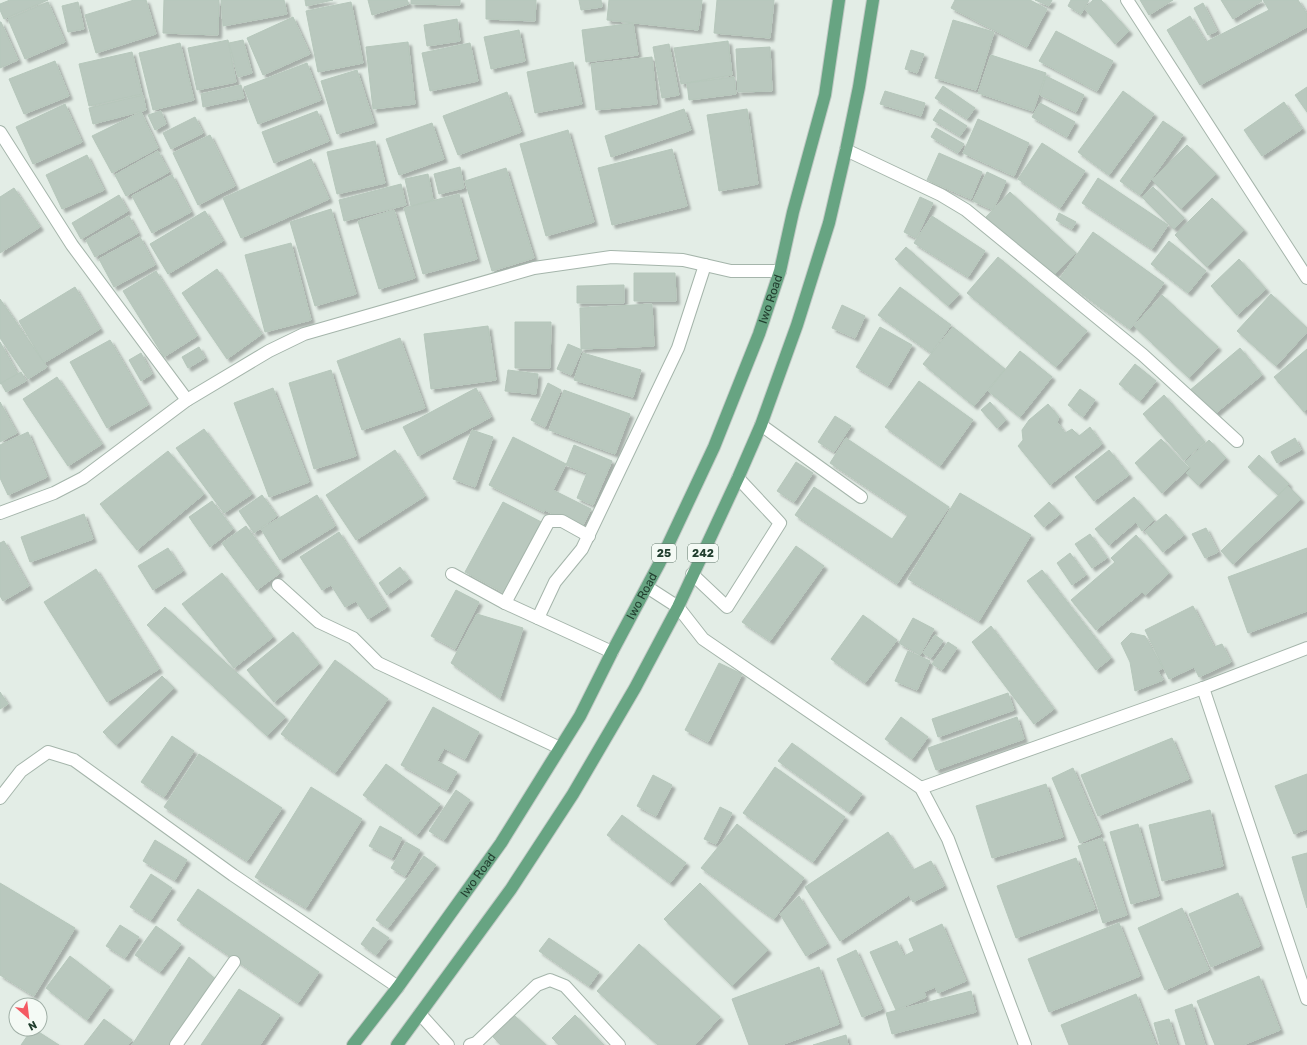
<svg xmlns="http://www.w3.org/2000/svg" width="1307" height="1045" viewBox="0 0 1307 1045" font-family="Rubik,sans-serif">
	<defs>
		<filter id="shadow"><feDropShadow dx="3.5" dy="3.5" stdDeviation="1" flood-color="#0004"/></filter>
	</defs>
	<rect width="100%" height="100%" fill="#e3ede6"/>
	<g fill="#b9c8be" stroke="#b6c7bb" filter="url(#shadow)">
		<polygon points="10,0 48,0 4,19 0,10 0,4"/>
		<polygon points="134,0 146,0 156,34 96,53 85,15"/>
		<polygon points="164,0 219,0 218,35 163,33"/>
		<polygon points="221,0 284,0 287,14 223,26"/>
		<polygon points="305,0 333,0 306,6"/>
		<polygon points="368,0 407,0 409,4 372,15"/>
		<polygon points="411,0 460,0 460,5 411,4"/>
		<polygon points="486,0 536,0 535,21 486,19"/>
		<polygon points="579,0 601,0 602,7 581,10"/>
		<polygon points="609,0 702,0 698,30 607,20"/>
		<polygon points="717,0 774,0 770,38 714,33"/>
		<polygon points="955,0 1030,0 1047,9 1027,47 951,8"/>
		<polygon points="1035,0 1052,0 1049,6"/>
		<polygon points="1071,0 1089,0 1081,14 1068,6"/>
		<polygon points="1093,0 1101,0 1129,31 1115,44 1085,9"/>
		<polygon points="1140,0 1173,0 1149,15"/>
		<polygon points="1221,0 1261,0 1262,1 1233,19"/>
		<polygon points="1263,0 1298,0 1307,14 1307,27 1200,85 1167,30 1190,16 1206,42 1269,10"/>
		<polygon points="48,2 65,42 25,59 8,19"/>
		<polygon points="78,2 84,29 68,32 62,6"/>
		<polygon points="351,2 363,63 318,72 306,11"/>
		<polygon points="1203,3 1217,31 1208,35 1194,8"/>
		<polygon points="293,17 310,54 263,75 247,38"/>
		<polygon points="457,19 460,41 427,46 424,25"/>
		<polygon points="953,20 994,32 976,90 935,78"/>
		<polygon points="0,22 1,22 18,60 0,68"/>
		<polygon points="633,23 638,55 586,62 582,30"/>
		<polygon points="519,30 525,61 491,69 484,37"/>
		<polygon points="1056,31 1113,61 1097,91 1039,61"/>
		<polygon points="228,40 236,82 197,90 188,48"/>
		<polygon points="243,40 252,73 238,77 229,43"/>
		<polygon points="728,41 732,75 681,84 674,48"/>
		<polygon points="408,42 415,104 373,109 366,47"/>
		<polygon points="180,43 194,100 153,110 139,53"/>
		<polygon points="470,43 478,81 430,91 422,53"/>
		<polygon points="669,44 679,95 662,98 653,47"/>
		<polygon points="770,47 772,91 738,92 736,49"/>
		<polygon points="911,50 924,54 917,73 905,69"/>
		<polygon points="132,52 142,94 89,106 79,64"/>
		<polygon points="991,55 1046,73 1033,111 978,93"/>
		<polygon points="652,57 657,104 596,110 591,64"/>
		<polygon points="55,61 69,96 24,114 9,79"/>
		<polygon points="573,62 582,104 535,113 527,72"/>
		<polygon points="307,63 321,100 258,124 244,87"/>
		<polygon points="357,70 374,123 337,134 321,81"/>
		<polygon points="1046,76 1084,95 1076,112 1040,95"/>
		<polygon points="734,77 736,94 689,100 687,83"/>
		<polygon points="241,85 244,98 203,107 201,94"/>
		<polygon points="943,86 975,108 967,119 935,98"/>
		<polygon points="1307,87 1307,112 1295,95"/>
		<polygon points="885,91 925,103 921,116 880,104"/>
		<polygon points="1123,91 1154,114 1109,175 1078,152"/>
		<polygon points="507,92 521,132 458,155 443,116"/>
		<polygon points="143,95 146,110 93,124 89,108"/>
		<polygon points="1284,102 1302,129 1262,156 1244,130"/>
		<polygon points="1040,103 1075,122 1067,137 1032,117"/>
		<polygon points="65,104 82,142 33,164 16,127"/>
		<polygon points="684,109 691,130 611,157 605,136"/>
		<polygon points="747,109 758,184 719,191 707,115"/>
		<polygon points="940,109 967,126 960,136 933,120"/>
		<polygon points="161,111 166,124 155,130 148,115"/>
		<polygon points="317,111 329,141 274,163 262,132"/>
		<polygon points="141,112 158,148 112,173 92,136"/>
		<polygon points="195,117 203,133 171,149 163,133"/>
		<polygon points="978,119 1029,143 1014,176 963,153"/>
		<polygon points="1163,121 1183,135 1140,195 1120,181"/>
		<polygon points="432,123 444,159 399,175 386,139"/>
		<polygon points="936,128 964,144 958,153 931,137"/>
		<polygon points="568,130 594,222 546,236 520,144"/>
		<polygon points="210,135 235,186 198,205 173,153"/>
		<polygon points="375,141 385,183 337,194 327,152"/>
		<polygon points="1042,143 1085,171 1060,208 1018,179"/>
		<polygon points="1187,145 1216,174 1181,209 1152,180"/>
		<polygon points="672,149 687,206 612,225 598,168"/>
		<polygon points="158,151 169,172 126,196 115,175"/>
		<polygon points="939,153 982,172 971,199 927,180"/>
		<polygon points="87,155 104,190 62,209 46,175"/>
		<polygon points="311,159 329,199 241,238 223,198"/>
		<polygon points="460,167 464,188 439,194 434,174"/>
		<polygon points="506,168 534,258 492,271 465,181"/>
		<polygon points="987,172 1006,181 993,210 973,201"/>
		<polygon points="428,174 433,200 411,206 405,179"/>
		<polygon points="172,175 191,212 152,233 132,196"/>
		<polygon points="1098,178 1168,225 1152,249 1082,203"/>
		<polygon points="401,184 406,205 344,221 339,200"/>
		<polygon points="1153,187 1184,218 1174,229 1142,197"/>
		<polygon points="14,188 40,227 0,253 0,197"/>
		<polygon points="1010,192 1076,253 1051,278 986,217"/>
		<polygon points="459,194 477,259 423,274 404,208"/>
		<polygon points="119,195 128,211 81,239 72,223"/>
		<polygon points="920,197 933,203 916,238 904,232"/>
		<polygon points="1212,198 1244,230 1207,267 1175,235"/>
		<polygon points="331,209 356,294 315,306 290,222"/>
		<polygon points="394,210 415,278 379,289 358,221"/>
		<polygon points="205,211 223,241 168,274 150,244"/>
		<polygon points="1059,213 1076,222 1072,229 1056,220"/>
		<polygon points="129,216 138,233 95,257 86,240"/>
		<polygon points="932,216 985,251 968,277 914,243"/>
		<polygon points="1093,232 1164,283 1130,329 1060,278"/>
		<polygon points="140,237 155,265 114,287 99,259"/>
		<polygon points="1169,241 1206,271 1188,293 1151,264"/>
		<polygon points="291,243 311,320 265,332 245,255"/>
		<polygon points="906,247 959,294 948,306 895,259"/>
		<polygon points="998,257 1087,331 1056,367 967,293"/>
		<polygon points="1239,259 1266,289 1237,315 1211,286"/>
		<polygon points="217,269 262,334 227,359 182,293"/>
		<polygon points="156,271 197,336 164,357 123,291"/>
		<polygon points="634,273 675,273 676,301 634,301"/>
		<polygon points="624,285 624,303 577,303 577,286"/>
		<polygon points="75,287 100,329 44,363 19,321"/>
		<polygon points="900,287 951,325 931,353 878,315"/>
		<polygon points="1271,294 1307,328 1307,332 1276,366 1237,331"/>
		<polygon points="1162,295 1218,347 1189,378 1134,326"/>
		<polygon points="0,299 47,367 28,379 0,338"/>
		<polygon points="652,304 654,346 581,349 580,308"/>
		<polygon points="842,305 865,316 855,338 832,328"/>
		<polygon points="515,322 551,322 550,368 515,368"/>
		<polygon points="488,326 496,380 431,389 424,334"/>
		<polygon points="880,327 912,345 888,386 856,367"/>
		<polygon points="953,327 1005,369 974,406 923,364"/>
		<polygon points="400,338 425,408 362,430 337,361"/>
		<polygon points="110,340 148,405 107,428 70,362"/>
		<polygon points="0,342 18,374 0,384"/>
		<polygon points="568,344 582,350 571,375 557,369"/>
		<polygon points="199,347 205,358 188,368 182,357"/>
		<polygon points="1240,348 1262,375 1211,417 1189,391"/>
		<polygon points="1307,349 1307,409 1304,412 1274,377"/>
		<polygon points="1020,351 1052,377 1020,417 988,391"/>
		<polygon points="141,353 152,374 141,381 129,360"/>
		<polygon points="583,353 641,370 633,397 574,380"/>
		<polygon points="1135,364 1156,381 1140,401 1119,384"/>
		<polygon points="331,370 356,456 314,469 289,383"/>
		<polygon points="508,370 538,374 536,394 505,391"/>
		<polygon points="21,372 26,381 6,392 1,383"/>
		<polygon points="57,377 102,444 68,466 23,399"/>
		<polygon points="919,381 973,420 940,466 885,427"/>
		<polygon points="548,383 561,390 545,427 531,420"/>
		<polygon points="273,388 309,482 269,497 234,403"/>
		<polygon points="476,388 491,417 418,456 403,427"/>
		<polygon points="1080,389 1095,400 1083,417 1068,405"/>
		<polygon points="564,390 630,414 615,454 549,430"/>
		<polygon points="1164,395 1205,442 1184,460 1143,414"/>
		<polygon points="0,402 17,433 0,442"/>
		<polygon points="990,402 1006,420 997,428 981,410"/>
		<polygon points="1048,404 1059,417 1057,422 1065,433 1072,429 1079,436 1090,427 1102,444 1050,485 1018,446 1023,440 1022,430 1029,420"/>
		<polygon points="835,416 851,426 834,452 818,442"/>
		<polygon points="204,429 252,494 224,513 176,448"/>
		<polygon points="472,430 493,437 475,487 453,479"/>
		<polygon points="28,432 47,477 8,495 0,478 0,445"/>
		<polygon points="513,437 566,464 553,490 591,509 581,529 545,510 544,512 489,485"/>
		<polygon points="846,438 949,507 897,584 795,515 814,487 892,539 908,515 830,463"/>
		<polygon points="1295,438 1301,450 1277,463 1271,452"/>
		<polygon points="1161,439 1189,468 1162,493 1135,463"/>
		<polygon points="1209,440 1226,458 1198,485 1186,473 1191,468 1185,462"/>
		<polygon points="574,445 612,461 593,505 577,498 587,473 566,465"/>
		<polygon points="395,450 425,496 356,540 326,495"/>
		<polygon points="1109,450 1129,475 1094,501 1075,477"/>
		<polygon points="168,451 204,494 137,550 100,504"/>
		<polygon points="1259,455 1289,484 1278,495 1248,467"/>
		<polygon points="796,462 813,473 794,502 777,491"/>
		<polygon points="1288,486 1301,499 1233,564 1221,551"/>
		<polygon points="960,493 1031,535 979,621 908,579"/>
		<polygon points="262,495 277,516 254,533 239,511"/>
		<polygon points="317,495 335,526 280,560 261,529"/>
		<polygon points="1134,497 1154,520 1142,531 1136,522 1109,545 1095,529"/>
		<polygon points="212,501 233,529 210,547 189,517"/>
		<polygon points="503,502 545,524 506,594 465,572"/>
		<polygon points="1049,502 1060,514 1044,527 1034,516"/>
		<polygon points="84,514 93,539 30,562 21,537"/>
		<polygon points="1166,514 1184,535 1163,552 1145,531"/>
		<polygon points="246,526 280,573 257,590 222,543"/>
		<polygon points="1206,528 1218,552 1205,558 1192,534"/>
		<polygon points="339,532 387,607 368,619 356,601 345,607 331,585 322,590 300,557"/>
		<polygon points="1090,534 1107,558 1092,568 1075,544"/>
		<polygon points="1136,535 1169,573 1145,595 1142,592 1096,630 1071,600 1115,562 1111,558"/>
		<polygon points="4,541 29,586 3,601 0,596 0,543"/>
		<polygon points="796,546 824,566 770,641 742,622"/>
		<polygon points="168,548 183,571 153,590 138,566"/>
		<polygon points="1307,548 1307,611 1248,633 1228,577"/>
		<polygon points="1070,553 1086,575 1072,585 1057,563"/>
		<polygon points="400,567 409,579 387,595 379,583"/>
		<polygon points="96,569 159,669 107,702 44,602"/>
		<polygon points="1042,570 1111,658 1096,670 1027,581"/>
		<polygon points="222,573 273,637 234,668 182,604"/>
		<polygon points="456,590 479,602 455,649 431,636"/>
		<polygon points="1193,606 1214,647 1222,644 1231,662 1199,677 1194,667 1169,679 1145,630"/>
		<polygon points="165,607 285,717 267,736 147,625"/>
		<polygon points="477,614 523,628 500,698 451,663"/>
		<polygon points="863,615 897,640 865,683 831,659"/>
		<polygon points="913,618 934,629 920,655 899,643"/>
		<polygon points="991,626 1054,709 1034,724 972,642"/>
		<polygon points="293,632 319,664 274,702 247,670"/>
		<polygon points="1131,633 1145,636 1163,668 1158,671 1163,680 1135,691 1130,662 1121,643"/>
		<polygon points="935,635 943,641 931,658 923,653"/>
		<polygon points="948,642 957,648 942,670 932,664"/>
		<polygon points="908,651 930,661 917,690 895,681"/>
		<polygon points="335,660 388,699 335,773 281,734"/>
		<polygon points="719,663 742,674 708,742 685,730"/>
		<polygon points="162,676 174,688 116,745 103,732"/>
		<polygon points="0,692 8,704 0,709"/>
		<polygon points="1008,693 1014,710 938,737 932,719"/>
		<polygon points="433,707 479,732 465,759 444,748 437,761 457,772 447,790 401,765"/>
		<polygon points="901,717 928,737 912,759 885,739"/>
		<polygon points="1017,717 1024,739 936,770 928,748"/>
		<polygon points="172,736 194,751 164,797 141,782"/>
		<polygon points="1172,738 1189,779 1098,816 1081,775"/>
		<polygon points="792,743 862,794 849,812 778,761"/>
		<polygon points="199,754 282,808 247,861 164,807"/>
		<polygon points="386,764 440,804 417,835 363,795"/>
		<polygon points="775,767 845,817 813,862 743,813"/>
		<polygon points="1073,768 1101,834 1080,843 1052,778"/>
		<polygon points="1307,774 1307,829 1294,834 1275,786"/>
		<polygon points="653,775 672,785 656,816 637,806"/>
		<polygon points="1046,784 1063,837 992,858 976,806"/>
		<polygon points="311,787 362,819 306,908 255,877"/>
		<polygon points="456,790 470,800 444,840 429,831"/>
		<polygon points="720,807 732,813 716,844 704,839"/>
		<polygon points="1210,810 1223,866 1162,881 1149,825"/>
		<polygon points="622,815 686,863 670,883 607,835"/>
		<polygon points="737,824 804,878 774,919 701,868"/>
		<polygon points="1138,824 1159,896 1131,904 1110,832"/>
		<polygon points="380,826 402,838 392,858 369,846"/>
		<polygon points="888,832 913,870 931,861 944,886 913,902 909,895 840,941 805,887"/>
		<polygon points="1102,838 1127,915 1103,923 1078,846"/>
		<polygon points="155,840 187,860 175,880 143,861"/>
		<polygon points="406,842 420,850 405,876 391,868"/>
		<polygon points="1307,853 1307,908 1292,857"/>
		<polygon points="424,856 436,865 388,928 376,920"/>
		<polygon points="1076,858 1095,909 1016,938 997,886"/>
		<polygon points="151,874 172,888 151,920 130,907"/>
		<polygon points="0,883 75,928 34,996 0,975"/>
		<polygon points="700,883 768,950 732,986 664,919"/>
		<polygon points="198,889 319,972 298,1003 177,920"/>
		<polygon points="1238,893 1260,946 1211,967 1189,914"/>
		<polygon points="799,896 827,944 806,956 780,914"/>
		<polygon points="1182,908 1209,970 1165,990 1138,928"/>
		<polygon points="1119,923 1140,976 1049,1012 1028,959"/>
		<polygon points="942,924 966,981 938,993 935,987 924,992 926,997 896,1010 870,952 897,941 904,956 914,951 909,939"/>
		<polygon points="120,925 139,937 125,958 106,946"/>
		<polygon points="156,926 181,944 160,972 135,955"/>
		<polygon points="373,927 389,938 376,955 361,944"/>
		<polygon points="549,938 599,972 589,986 539,951"/>
		<polygon points="639,944 720,1017 695,1045 658,1045 597,991"/>
		<polygon points="856,950 882,1009 862,1017 837,959"/>
		<polygon points="70,956 110,987 87,1020 46,988"/>
		<polygon points="189,957 218,981 172,1045 132,1045"/>
		<polygon points="819,967 839,1024 781,1045 749,1045 732,999"/>
		<polygon points="1259,976 1280,1030 1243,1045 1215,1045 1197,1001"/>
		<polygon points="239,989 280,1015 260,1045 201,1045"/>
		<polygon points="971,991 976,1012 892,1034 886,1013"/>
		<polygon points="1136,994 1156,1045 1069,1045 1061,1025"/>
		<polygon points="1192,1004 1205,1045 1186,1045 1175,1010"/>
		<polygon points="514,1015 546,1045 501,1045 493,1037"/>
		<polygon points="575,1015 604,1045 559,1045 552,1038"/>
		<polygon points="104,1019 132,1040 128,1045 84,1045"/>
		<polygon points="1169,1019 1177,1045 1160,1045 1154,1023"/>
		<polygon points="32,1029 34,1029 59,1045 21,1045"/>
		<polygon points="846,1035 848,1045 813,1045"/>
	</g>
	<g fill="none" stroke-linecap="round" stroke-linejoin="round">
		<defs>
			<g id="service">
				<polyline points="761,425 861,497"/>
				<polyline points="452,574 505,603 612,652"/>
				<polyline points="692,574 727,607 780,523 738,478"/>
				<polyline points="505,603 549,521 562,521 589,536"/>
				<polyline points="176,1045 234,962"/>
			</g>
			<g id="minor">
				<polyline points="1127,0 1307,278"/>
				<polyline points="0,132 72,245 187,400"/>
				<polyline points="846,150 941,195 966,210 1143,355 1237,441"/>
				<polyline points="0,513 54,493 83,478 187,400 269,351 304,334 534,268 611,257 683,260 731,271 780,271"/>
				<polyline points="278,585 319,622 353,638 378,663 560,748"/>
				<polyline points="647,587 678,607 703,639 921,788 948,839 1025,1045"/>
				<polyline points="538,618 555,582 582,549 678,348 705,265"/>
				<polyline points="1203,688 1307,999"/>
				<polyline points="921,788 1203,688 1307,648"/>
				<polyline points="0,798 21,771 48,752 74,760 233,875 398,987"/>
				<polyline points="420,1014 448,1045"/>
				<polyline points="470,1045 476,1043 537,985 550,980 565,986 619,1045"/>
			</g>
			<g id="primary">
				<path id="s1" d="M353,1045L398,987L501,843L580,716L612,652L659,564L714,447L759,334L780,271L793,212L825,95L839,0"/>
				<polyline points="397,1045 511,889 573,794 635,688 678,607 738,478 761,425 797,325 829,223 846,150 859,87 873,0"/>
			</g>
		</defs>
		<use href="#service" stroke="#a5b5ab" stroke-width="14"/>
		<use href="#minor" stroke="#a5b5ab" stroke-width="14"/>
		<use href="#primary" stroke="#c1c9c5" stroke-width="14"/>
		<use href="#service" stroke="#fff" stroke-width="12"/>
		<use href="#minor" stroke="#fff" stroke-width="12"/>
		<use href="#primary" stroke="#67a482" stroke-width="12"/>
	</g>
	<g text-anchor="middle" stroke-width="4" stroke-linejoin="round" paint-order="stroke">
		<g fill="#f4faf5" stroke="#61776a" stroke-width="1">
			<rect x="652" y="544" width="24" height="18" rx="3"/>
			<rect x="688" y="544" width="30" height="18" rx="3"/>
		</g>
		<g font-size="11" font-weight="bold" fill="#223f2f">
			<text x="664" y="557">25</text>
			<text x="703" y="557">242</text>
		</g>
		<g font-size="12" fill="#223f2f" stroke="#f4faf5">
			<text dy="4" stroke="none"><textPath href="#s1" startOffset="859">Iwo Road</textPath></text>
			<text dy="4" stroke="none"><textPath href="#s1" startOffset="535">Iwo Road</textPath></text>
			<text dy="4" stroke="none"><textPath href="#s1" startOffset="211">Iwo Road</textPath></text>
		</g>
	</g>
	<g transform="translate(28 1017) rotate(152)"><circle r="19" fill="#f4faf5" stroke="#a0afa6"/>
	<path d="M0-3L7 15L0 10L-7 15Z" fill="#f45a63"/>
	<text y="-6" font-size="11" font-weight="bold" text-anchor="middle" fill="#223f2f">N</text>
	</g>
</svg>
